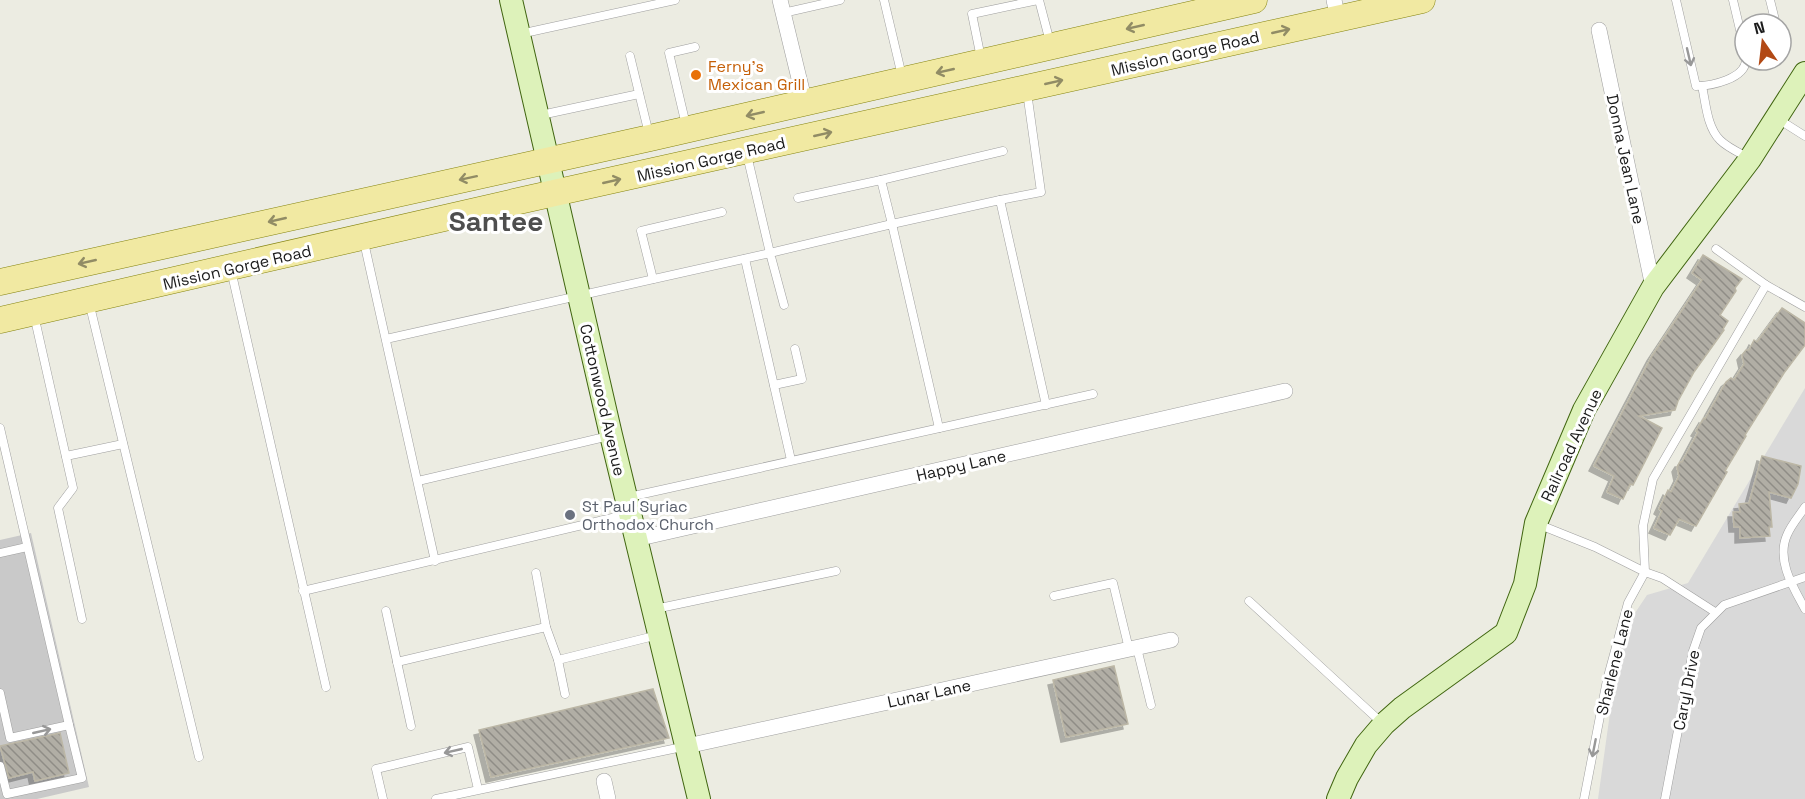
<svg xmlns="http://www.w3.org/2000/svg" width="1805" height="799" viewBox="0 0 1805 799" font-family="'Space Grotesk',sans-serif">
	<defs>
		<pattern id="building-back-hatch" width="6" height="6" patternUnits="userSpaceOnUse" patternTransform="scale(1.5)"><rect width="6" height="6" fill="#b1aea5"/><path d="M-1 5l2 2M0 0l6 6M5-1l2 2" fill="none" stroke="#8f8d86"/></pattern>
		<filter id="shadow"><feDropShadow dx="-5" dy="5" stdDeviation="0" flood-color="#0004"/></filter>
	</defs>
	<rect width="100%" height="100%" fill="#ecece2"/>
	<polygon fill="#d9d9d9" points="1805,388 1805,799 1598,799 1621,634 1647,595 1688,583"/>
	<polygon fill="#c9c9c9" points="31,533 89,787 37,799 0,799 0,540"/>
	<g fill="url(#building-back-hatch)" stroke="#bcb7a6" stroke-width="1.5" filter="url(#shadow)">
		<polygon points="1703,255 1742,279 1735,288 1736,291 1720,315 1728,321 1723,329 1724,330 1694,372 1678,401 1675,410 1639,416 1662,428 1633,485 1630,484 1623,499 1607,492 1614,476 1594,466 1652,356 1702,280 1692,273"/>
		<polygon points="1782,308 1805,323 1805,345 1784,373 1745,435 1746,436 1725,471 1727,472 1696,526 1679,519 1670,535 1654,528 1662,511 1659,509 1668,490 1671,492 1679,476 1677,467 1680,462 1682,462 1698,432 1696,431 1704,418 1705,419 1726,382 1731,378 1734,380 1744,364 1742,355 1746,350 1749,350 1754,340 1757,342"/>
		<polygon points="1762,456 1801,466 1798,484 1791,498 1769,492 1772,527 1769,527 1770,536 1740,538 1740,527 1734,527 1733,512 1740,512 1739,504 1749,503"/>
		<polygon points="1114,666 1128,724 1066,737 1053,680"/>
		<polygon points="653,689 669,738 491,777 479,730"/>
		<polygon points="60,733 69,773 35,781 33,772 9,778 0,746"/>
	</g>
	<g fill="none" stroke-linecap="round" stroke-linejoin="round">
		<defs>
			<g id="lane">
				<polyline points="884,0 902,76"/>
				<polyline points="1039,0 1050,42"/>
				<path d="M1676,0L1696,86C1711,86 1745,79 1746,60"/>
				<polyline points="1733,0 1745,51"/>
				<polyline points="1770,0 1776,24"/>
				<polyline points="783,13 840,0"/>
				<polyline points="520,34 675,0"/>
				<polyline points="630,56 649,134"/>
				<polyline points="981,58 972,14 1038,0"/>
				<path d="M1702,86C1706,104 1707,127 1720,140C1728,148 1740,153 1749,158"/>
				<polyline points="541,115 639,94"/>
				<polyline points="1778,119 1805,136"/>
				<polyline points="686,125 669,53 695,47"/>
				<polyline points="1003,151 881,180 892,224 1000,200 1046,405"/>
				<polyline points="798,198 881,180"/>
				<polyline points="1000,200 1041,192 1027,92"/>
				<polyline points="364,242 435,561"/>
				<polyline points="745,259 791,460"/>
				<polyline points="231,270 326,687"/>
				<polyline points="653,279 641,231 722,212"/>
				<polyline points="1766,285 1805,307"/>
				<polyline points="89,302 199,757"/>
				<polyline points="784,305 770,253 892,224 939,428"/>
				<polyline points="34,315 73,488 58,508 82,619"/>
				<polyline points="386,339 770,253 747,155"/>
				<polyline points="774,385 802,379 795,349"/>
				<polyline points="0,428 69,725 10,738 0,693"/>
				<polyline points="66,456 123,444"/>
				<polyline points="418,481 609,436"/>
				<polyline points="629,497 1093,394"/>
				<path d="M1805,507C1799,516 1791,525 1787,535C1776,560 1793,587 1805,609"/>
				<polyline points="1540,525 1595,547 1645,572 1662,578 1715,612"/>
				<polyline points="0,553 27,547"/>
				<polyline points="1645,572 1643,526 1653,479 1766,285 1716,249"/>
				<polyline points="536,573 546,627 558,660 565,694"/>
				<polyline points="303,591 629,514"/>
				<polyline points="1054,596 1113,583 1129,649"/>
				<polyline points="1249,601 1382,723"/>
				<polyline points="655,609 836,571"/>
				<polyline points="386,611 411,726"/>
				<polyline points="1137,648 1151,705"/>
				<polyline points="558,660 658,635"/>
				<polyline points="397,662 546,627"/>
				<polyline points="0,766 7,794 82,778 69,725"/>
				<polyline points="383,799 376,769 468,747 478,789"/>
				<polyline points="436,799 682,747"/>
				<polyline points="1584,799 1607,680 1628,603 1645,572"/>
				<polyline points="1665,799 1693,651 1701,628 1724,605 1805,577"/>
			</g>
			<g id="street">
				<polyline points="780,0 805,103"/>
				<polyline points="1334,0 1338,19"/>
				<polyline points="1599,30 1653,287"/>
				<polyline points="636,539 1285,391"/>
				<polyline points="687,746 1171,640"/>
				<polyline points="604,781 608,799"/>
			</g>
			<g id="secondary">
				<polyline points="511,0 611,435 699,799"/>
				<polyline points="1338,799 1347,778 1366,745 1384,724 1402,708 1506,633 1525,584 1536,523 1584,410 1653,287 1750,159 1805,73"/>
			</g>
			<g id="primary">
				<polyline points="0,282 650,138 1254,0"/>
				<polyline points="0,320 523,200 1422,0"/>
			</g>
		</defs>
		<use href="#lane" stroke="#9f9f9f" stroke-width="9"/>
		<use href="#street" stroke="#9f9f9f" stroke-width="16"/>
		<use href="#secondary" stroke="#406510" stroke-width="24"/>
		<use href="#primary" stroke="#84830f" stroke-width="27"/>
		<use href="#lane" stroke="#fff" stroke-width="8"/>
		<use href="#street" stroke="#fff" stroke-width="15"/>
		<use href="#secondary" stroke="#ddf2ba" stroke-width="22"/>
		<use href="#primary" stroke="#f1e9a2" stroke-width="26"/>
	</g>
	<defs><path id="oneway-shaft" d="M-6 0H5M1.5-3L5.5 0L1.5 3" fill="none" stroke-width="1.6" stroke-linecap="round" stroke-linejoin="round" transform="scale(1.5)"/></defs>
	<g stroke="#918c65">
		<use href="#oneway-shaft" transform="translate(1135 27) rotate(167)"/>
		<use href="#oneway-shaft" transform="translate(1281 31) rotate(-13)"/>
		<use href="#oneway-shaft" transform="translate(945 71) rotate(167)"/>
		<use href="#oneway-shaft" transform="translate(1054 82) rotate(-13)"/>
		<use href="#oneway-shaft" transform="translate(755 114) rotate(167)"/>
		<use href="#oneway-shaft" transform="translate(823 134) rotate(-13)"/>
		<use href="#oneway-shaft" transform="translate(468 178) rotate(168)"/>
		<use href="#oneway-shaft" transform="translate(612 181) rotate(-13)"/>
		<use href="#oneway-shaft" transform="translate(277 220) rotate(167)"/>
		<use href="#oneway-shaft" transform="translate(87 262) rotate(167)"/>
	</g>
	<g stroke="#989898">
		<use href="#oneway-shaft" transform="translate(1689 57) rotate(77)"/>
		<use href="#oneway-shaft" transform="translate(42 731) rotate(-13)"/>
		<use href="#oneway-shaft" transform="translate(1594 748) rotate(101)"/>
		<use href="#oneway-shaft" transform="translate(453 751) rotate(167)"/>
	</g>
	<circle fill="#e8710a" stroke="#fff" stroke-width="2" cx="696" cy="75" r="6"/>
	<circle fill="#6b7280" stroke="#fff" stroke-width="2" cx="570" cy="515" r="6"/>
	<g text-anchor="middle" stroke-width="6" stroke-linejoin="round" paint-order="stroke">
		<g font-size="16" fill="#1b1b1b" stroke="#fff">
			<text transform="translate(1185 53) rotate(-13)" y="6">Mission Gorge Road</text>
			<text transform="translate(711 159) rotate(-13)" y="6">Mission Gorge Road</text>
			<text transform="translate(1626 159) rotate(78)" y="6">Donna Jean Lane</text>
			<text transform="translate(237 267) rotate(-13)" y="6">Mission Gorge Road</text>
			<text transform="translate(603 400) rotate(77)" y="6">Cottonwood Avenue</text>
			<text transform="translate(1571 445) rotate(-65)" y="6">Railroad Avenue</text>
			<text transform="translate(961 465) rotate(-13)" y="6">Happy Lane</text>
			<text transform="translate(1614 662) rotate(-76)" y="6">Sharlene Lane</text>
			<text transform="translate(1686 690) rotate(-79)" y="6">Caryl Drive</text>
			<text transform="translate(929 693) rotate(-12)" y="6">Lunar Lane</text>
		</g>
		<g font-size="16" fill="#c56008" stroke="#fff" text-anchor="start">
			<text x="708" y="72">Ferny's<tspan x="708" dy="18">Mexican Grill</tspan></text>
		</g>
		<g font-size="16" fill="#5b616d" stroke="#fff" text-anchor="start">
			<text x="582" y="512">St Paul Syriac<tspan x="582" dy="18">Orthodox Church</tspan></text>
		</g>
		<g font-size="28" font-weight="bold" fill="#4e4e4e" stroke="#fff">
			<text x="496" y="231">Santee</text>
		</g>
	</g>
	<g transform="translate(1763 42) rotate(346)"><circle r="28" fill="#ffffff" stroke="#a4a4a4" stroke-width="1.5"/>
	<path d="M0-4.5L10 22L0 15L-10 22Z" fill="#b24915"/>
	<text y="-9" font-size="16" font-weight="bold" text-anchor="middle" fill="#1b1b1b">N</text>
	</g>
</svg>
